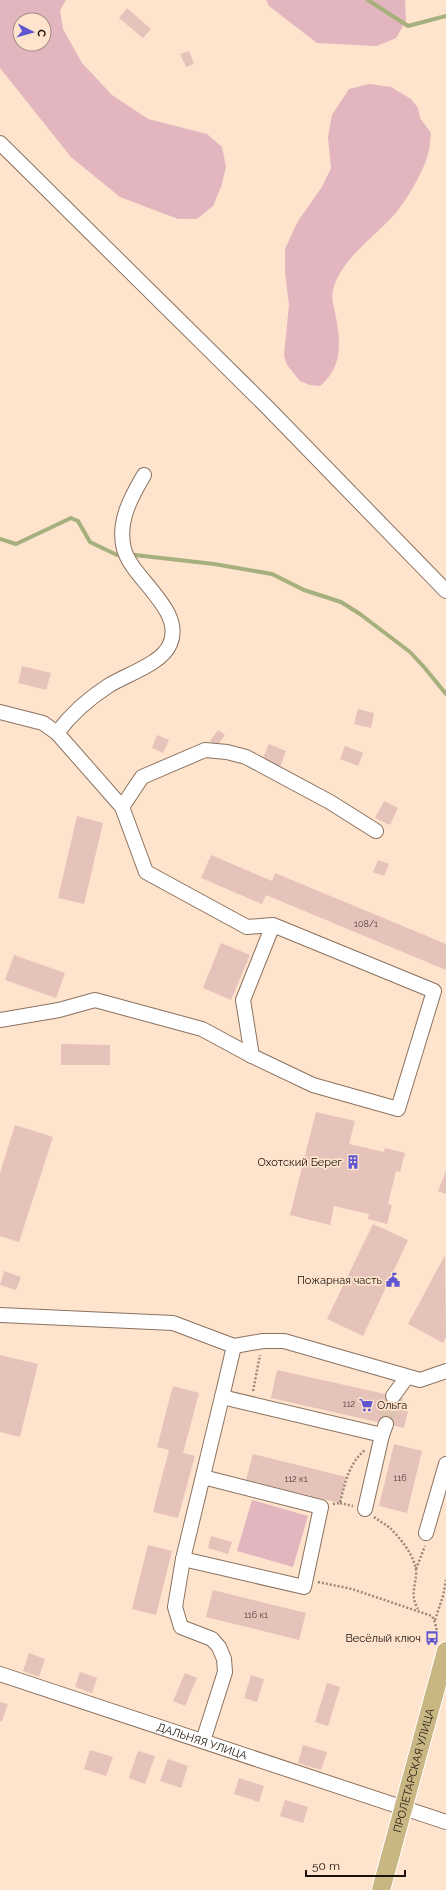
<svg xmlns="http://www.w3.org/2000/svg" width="446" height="1890" viewBox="0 0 446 1890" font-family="Raleway,sans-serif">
	<rect width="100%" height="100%" fill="#fee3cd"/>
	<g fill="#e3b5be" fill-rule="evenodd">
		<path d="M0,0H66L60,10L63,29L82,63L112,95L148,119L207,134L222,147L226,167L221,187L213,206L197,219H178L120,197L71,157L0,68ZM20,20H44V44H20Z"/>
		<polygon points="266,0 405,0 406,21 396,38 377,46 317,43 269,6"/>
		<path d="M369,84L391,87L411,99L418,108L420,118L431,133C430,140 430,148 428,154C424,171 405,203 394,215C375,236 340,260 333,290C331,298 334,308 336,317C341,343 342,368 320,386L310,385L300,381L287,365L284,355L289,305L285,272V249L298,221L322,187L331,168L328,137L332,115L349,89Z"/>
		<polygon points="252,1500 308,1516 293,1567 237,1551"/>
	</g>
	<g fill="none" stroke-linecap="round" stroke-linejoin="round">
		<g stroke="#a6b07d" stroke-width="4">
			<polyline points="368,0 408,26 446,16"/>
			<polyline points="0,539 16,544 71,518 78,521 90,542 117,555"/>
			<polyline points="135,555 214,564 272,574 304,590 341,602 360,614 410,652 424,667 446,694"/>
		</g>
	</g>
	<g fill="#e5c2ba">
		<polygon points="127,8 151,29 143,38 119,18"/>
		<polygon points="189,51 194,64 186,67 180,54"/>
		<polygon points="22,666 51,673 46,690 18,683"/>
		<polygon points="358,709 374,713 371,728 354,724"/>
		<polygon points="218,730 225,735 217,746 210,741"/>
		<polygon points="157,735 169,740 163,753 152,748"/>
		<polygon points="269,744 286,751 280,767 262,760"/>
		<polygon points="345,746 363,753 358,766 340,759"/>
		<polygon points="384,801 398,808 390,825 375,818"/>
		<polygon points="77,816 103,823 84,904 58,898"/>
		<polygon points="211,855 272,881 275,873 446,944 446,970 266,895 262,904 201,878"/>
		<polygon points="378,860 389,864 384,876 373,872"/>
		<polygon points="221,943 250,955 231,1000 203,988"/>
		<polygon points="14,955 65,973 56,998 5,980"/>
		<polygon points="61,1044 110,1045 110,1065 61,1065"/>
		<polygon points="316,1112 355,1121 349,1144 384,1152 385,1148 405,1153 400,1172 396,1171 388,1204 392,1205 387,1224 368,1219 369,1214 334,1206 330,1225 290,1215"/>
		<polygon points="15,1125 53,1137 19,1242 0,1236 0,1173"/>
		<polygon points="446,1171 446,1194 438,1191"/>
		<polygon points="373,1224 408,1240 363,1336 327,1319"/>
		<polygon points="445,1255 446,1337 443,1343 408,1324"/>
		<polygon points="4,1271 21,1277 16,1290 0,1285"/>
		<polygon points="0,1355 38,1364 20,1437 0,1432"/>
		<polygon points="277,1370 403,1398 400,1410 408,1411 404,1428 271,1398"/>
		<polygon points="173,1386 199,1393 183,1453 195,1456 178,1518 153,1512 169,1450 157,1447"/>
		<polygon points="394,1444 422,1451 407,1513 379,1506"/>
		<polygon points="253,1454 346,1477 340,1503 246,1480"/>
		<polygon points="211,1536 232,1542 228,1554 208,1548"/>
		<polygon points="148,1545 172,1551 156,1615 132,1609"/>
		<polygon points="213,1590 306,1613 299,1640 206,1617"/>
		<polygon points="29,1653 45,1659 39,1677 23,1671"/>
		<polygon points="80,1672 97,1678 92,1693 75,1687"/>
		<polygon points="185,1673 197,1678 185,1706 173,1701"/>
		<polygon points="251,1675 264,1679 257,1702 244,1698"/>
		<polygon points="327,1683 340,1687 328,1726 315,1722"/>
		<polygon points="0,1702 8,1704 2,1721 0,1721"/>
		<polygon points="303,1745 327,1752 321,1770 298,1763"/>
		<polygon points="90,1750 113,1757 106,1776 84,1769"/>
		<polygon points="138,1751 155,1756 145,1784 129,1778"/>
		<polygon points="168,1759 188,1766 181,1788 160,1781"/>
		<polygon points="239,1778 264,1786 259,1802 234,1794"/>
		<polygon points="285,1800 308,1807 303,1823 280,1816"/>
	</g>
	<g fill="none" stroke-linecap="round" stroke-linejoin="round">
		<polyline stroke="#dcc4b0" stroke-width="14" stroke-dasharray="14 7" stroke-linecap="butt" points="386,1424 393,1396"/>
		<defs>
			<g id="minor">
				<polyline points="0,143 267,407 446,591"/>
				<path d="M144,475C131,497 117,522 124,549C132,579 185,610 170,644C162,664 125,675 108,686C88,699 71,714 57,733L122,807L146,872L247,927L273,925L434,991L398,1109L313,1085L252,1056L243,1000L273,925"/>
				<polyline points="0,712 43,723 57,733"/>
				<polyline points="122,807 142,777 205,750 227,752 246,757 330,802 376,831"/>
				<polyline points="0,1020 59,1010 95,1000 202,1029 252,1056"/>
				<polyline points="0,1315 173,1323 234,1346 263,1341 284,1341 420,1380 446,1371"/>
				<polyline points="234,1346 222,1397 382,1435 386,1424"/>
				<polyline points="393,1396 407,1377"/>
				<polyline points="365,1509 382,1435"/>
				<polyline points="426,1533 446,1464"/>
				<polyline points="183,1559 304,1587 321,1507 203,1477"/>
				<path id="s1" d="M0,1674L446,1822"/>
				<polyline points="203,1741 225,1672 224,1659 219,1647 212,1639 181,1627 175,1607 183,1559 222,1397"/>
			</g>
			<g id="major">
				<path id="s2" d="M381,1890L446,1651"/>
			</g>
		</defs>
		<use href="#minor" stroke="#8a725f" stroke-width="16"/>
		<use href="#major" stroke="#fff" stroke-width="20"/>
		<g stroke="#9b8879" stroke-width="2.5" stroke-dasharray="2 2" stroke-linecap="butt">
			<polyline points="253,1391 260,1355"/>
			<polyline points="340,1503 353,1506"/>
			<path d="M333,1504L340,1503C345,1483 349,1463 365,1450"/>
			<path d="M374,1517C379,1521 385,1524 390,1528C400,1538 414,1555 416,1570C417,1584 409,1594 418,1609"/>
			<polyline points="416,1569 425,1546"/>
			<path d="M318,1582L352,1589L432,1616C436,1623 438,1633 436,1640"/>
			<polyline points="435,1620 443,1596 446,1580"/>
		</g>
		<use href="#minor" stroke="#fff" stroke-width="14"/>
		<use href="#major" stroke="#c8b683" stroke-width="18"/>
	</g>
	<defs>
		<symbol id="building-bare" viewBox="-9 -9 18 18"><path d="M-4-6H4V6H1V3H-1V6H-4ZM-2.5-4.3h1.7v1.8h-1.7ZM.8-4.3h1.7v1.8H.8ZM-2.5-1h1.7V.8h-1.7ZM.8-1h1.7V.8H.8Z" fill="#6056cf" stroke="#fee3cd" stroke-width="2.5" paint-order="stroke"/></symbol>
		<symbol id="civic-bare" viewBox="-9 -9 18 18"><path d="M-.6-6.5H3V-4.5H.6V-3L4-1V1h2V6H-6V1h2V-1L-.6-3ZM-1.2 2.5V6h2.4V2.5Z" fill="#6056cf" stroke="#fee3cd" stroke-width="2.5" paint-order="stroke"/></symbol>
		<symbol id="supermarket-bare" viewBox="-9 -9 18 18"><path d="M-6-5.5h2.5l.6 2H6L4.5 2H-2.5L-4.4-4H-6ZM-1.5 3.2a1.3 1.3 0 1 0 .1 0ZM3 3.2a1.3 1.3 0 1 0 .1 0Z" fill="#6056cf" stroke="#fee3cd" stroke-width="2.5" paint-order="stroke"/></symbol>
		<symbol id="bus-bare" viewBox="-9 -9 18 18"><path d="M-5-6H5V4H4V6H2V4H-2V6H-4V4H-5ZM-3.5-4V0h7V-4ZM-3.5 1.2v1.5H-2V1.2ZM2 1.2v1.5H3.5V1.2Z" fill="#6056cf" stroke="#fee3cd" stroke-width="2.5" paint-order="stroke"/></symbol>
	</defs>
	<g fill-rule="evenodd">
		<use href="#building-bare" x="343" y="1152" width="20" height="20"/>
		<use href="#civic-bare" x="383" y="1270" width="20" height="20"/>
		<use href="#supermarket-bare" x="356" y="1395" width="20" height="20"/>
		<use href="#bus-bare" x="422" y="1628" width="20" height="20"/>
	</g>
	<g text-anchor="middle" stroke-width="3.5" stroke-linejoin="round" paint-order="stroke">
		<g font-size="9" fill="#4e3e37">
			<text x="366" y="927">108/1</text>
			<text x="349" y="1407">112</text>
			<text x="400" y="1481">116</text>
			<text x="296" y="1482">112 к1</text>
			<text x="256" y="1618">116 к1</text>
		</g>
		<g font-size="11" fill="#1b120b" stroke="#fee3cd" text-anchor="end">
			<text x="342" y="1166">Охотский Берег</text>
			<text x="382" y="1284">Пожарная часть</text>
			<text x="377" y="1409" text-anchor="start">Ольга</text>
			<text x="421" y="1642">Весёлый ключ</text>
		</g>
		<g font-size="11" fill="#1b120b" stroke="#fee3cd">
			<text dy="4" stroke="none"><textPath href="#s1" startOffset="213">ДАЛЬНЯЯ УЛИЦА</textPath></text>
			<text dy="4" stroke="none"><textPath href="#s2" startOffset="124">ПРОЛЕТАРСКАЯ УЛИЦА</textPath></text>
		</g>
	</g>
	<g transform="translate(32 32) rotate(96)"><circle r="19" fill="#fee3cd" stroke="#a38f7f"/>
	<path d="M0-3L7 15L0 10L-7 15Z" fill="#6056cf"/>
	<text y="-6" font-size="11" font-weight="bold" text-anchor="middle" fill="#1b120b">С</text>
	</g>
	<path d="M306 1870v6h99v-6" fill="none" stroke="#1b120b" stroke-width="2"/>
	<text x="312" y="1870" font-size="12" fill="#1b120b" stroke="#fee3cd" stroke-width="3" paint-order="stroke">50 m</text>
</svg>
